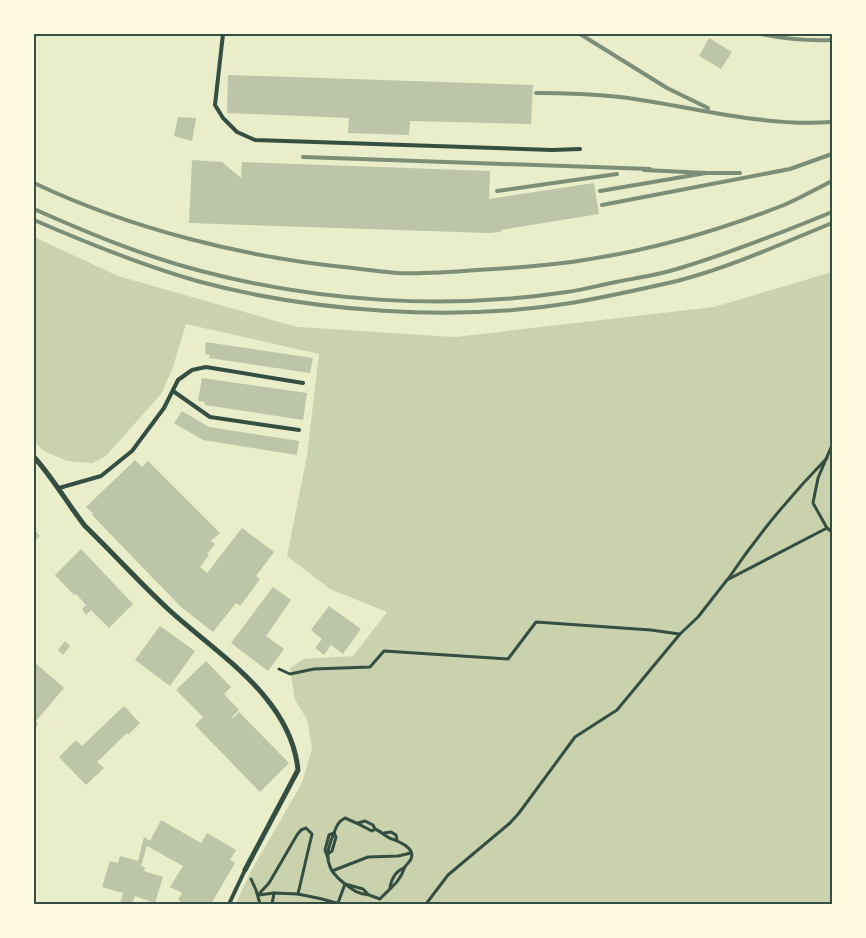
<svg xmlns="http://www.w3.org/2000/svg" width="866" height="938" viewBox="0 0 866 938" font-family="Barlow,sans-serif">
	<rect width="100%" height="100%" fill="#e9edc9"/>
	<polygon fill="#cad2ad" points="34,237 118,276 297,327 455,337 714,307 832,272 832,904 236,904 250,873 302,783 312,749 307,719 295,700 290,668 304,659 353,656 387,612 330,589 287,556 307,456 319,354 186,324 172,370 161,394 106,456 92,463 67,461 44,451 34,441"/>
	<g fill="#bcc5a7">
		<polygon points="709,38 732,52 721,69 699,56"/>
		<polygon points="228,75 533,85 531,124 410,121 409,135 348,133 349,118 227,113"/>
		<polygon points="178,117 196,118 192,141 174,136"/>
		<polygon points="192,160 222,162 241,178 242,162 490,171 489,199 594,183 599,214 500,230 501,232 488,233 189,223"/>
		<polygon points="206,342 313,358 310,373 209,358 210,355 205,354"/>
		<polygon points="202,378 307,393 303,420 205,405 205,402 198,401"/>
		<polygon points="182,411 209,427 299,441 297,455 203,440 174,423"/>
		<polygon points="135,460 142,467 148,461 220,533 211,541 215,544 207,554 209,555 200,567 207,573 242,528 274,552 256,576 260,579 240,606 236,603 213,632 181,607 92,515 93,513 86,507"/>
		<polygon points="34,529 40,536 34,542"/>
		<polygon points="81,549 133,604 109,628 91,610 86,615 82,609 86,605 76,594 74,595 55,575"/>
		<polygon points="273,587 291,600 266,636 284,649 268,671 231,643"/>
		<polygon points="329,606 361,629 343,654 331,645 324,655 315,648 322,639 311,630"/>
		<polygon points="160,626 195,651 170,686 135,660"/>
		<polygon points="65,641 70,646 63,655 58,650"/>
		<polygon points="206,661 231,687 224,694 239,710 232,717 233,718 239,712 289,763 260,792 195,725 203,717 176,690"/>
		<polygon points="34,662 64,688 36,721 38,724 34,729"/>
		<polygon points="124,706 140,723 128,735 127,733 97,762 104,768 86,785 59,757 76,740 82,746"/>
		<polygon points="161,820 201,843 207,833 236,850 230,860 235,863 211,904 201,904 197,902 196,904 185,904 178,900 182,893 170,887 183,866 147,846 141,866 145,867 144,871 163,877 155,903 135,896 132,904 120,904 123,893 102,887 110,861 118,863 120,856 138,861 144,837 150,841"/>
	</g>
	<g fill="none" stroke-linecap="round" stroke-linejoin="round">
		<g stroke="#344e41" stroke-width="3">
			<polyline points="832,445 818,478 813,503 827,528 832,532"/>
			<path d="M728,579C757,536 791,495 827,458"/>
			<polyline points="279,669 290,674 314,669 370,667 384,651 508,659 536,622 651,630 679,634"/>
			<polyline points="358,823 365,821 373,825 375,829"/>
			<polyline points="384,833 391,832 396,835 397,840"/>
			<polyline points="329,853 332,851 336,837 334,833"/>
			<polyline points="328,858 325,850 329,835 334,833"/>
			<polyline points="332,871 368,857 398,856 411,853"/>
			<polyline points="251,879 256,890 260,904"/>
			<path d="M345,884L363,889L369,895C358,894 353,890 345,884C325,869 324,855 334,833C337,825 338,822 345,818C355,822 363,826 372,831L375,829C382,832 386,837 392,839C399,842 416,848 411,859C409,863 405,865 404,869C400,882 389,889 380,899L369,895"/>
			<path d="M390,888C391,879 396,871 404,868"/>
			<polyline points="258,895 269,883 297,835 301,830 306,828 312,834 298,894 322,899 340,904"/>
			<polyline points="259,895 274,893 298,894"/>
			<polyline points="338,903 345,884"/>
			<polyline points="272,904 274,893"/>
			<polyline points="426,904 448,875 510,823 519,813 575,737 617,710 680,634 698,617 727,580 827,528"/>
		</g>
		<g stroke="#344e41" stroke-width="4">
			<polyline points="223,34 215,105 223,118 237,132 255,140 552,150 580,149"/>
			<polyline points="173,391 210,417 299,430"/>
			<polyline points="59,488 101,476 132,451 164,408 178,380 192,370 206,367 303,383"/>
			<polyline points="229,904 245,870"/>
		</g>
		<path stroke="#344e41" stroke-width="5" d="M34,457C53,478 67,503 85,526C113,553 139,582 168,609C217,654 291,697 298,770L245,870"/>
		<g stroke="#7c8e77" stroke-width="4">
			<polyline points="580,34 667,88 708,108"/>
			<path d="M761,34C785,39 808,41 832,40"/>
			<path d="M536,93C565,93 592,94 620,97C692,106 759,127 832,122"/>
			<polyline points="303,157 650,169"/>
			<polyline points="644,170 706,173"/>
			<path d="M34,183C131,229 246,258 353,268C368,270 383,272 398,273C424,274 451,272 477,270C513,268 549,266 584,260C652,250 720,230 784,205C800,198 816,189 832,181"/>
			<polyline points="497,191 617,174"/>
			<polyline points="600,191 706,173 740,173"/>
			<polyline points="602,205 790,169 832,154"/>
			<path d="M34,209C88,233 143,256 201,271C319,302 446,310 567,292C583,290 600,285 616,282C636,278 657,275 677,269C730,253 781,233 832,212"/>
			<path d="M34,220C87,243 141,265 197,281C311,312 455,322 571,303C606,297 642,289 677,281C731,267 781,244 832,223"/>
		</g>
	</g>
	<rect width="866" height="938" fill="none" stroke="#fefae0" stroke-width="70"/>
	<rect x="35" y="35" width="796" height="868" fill="none" stroke="#344e41" stroke-width="2"/>
</svg>
